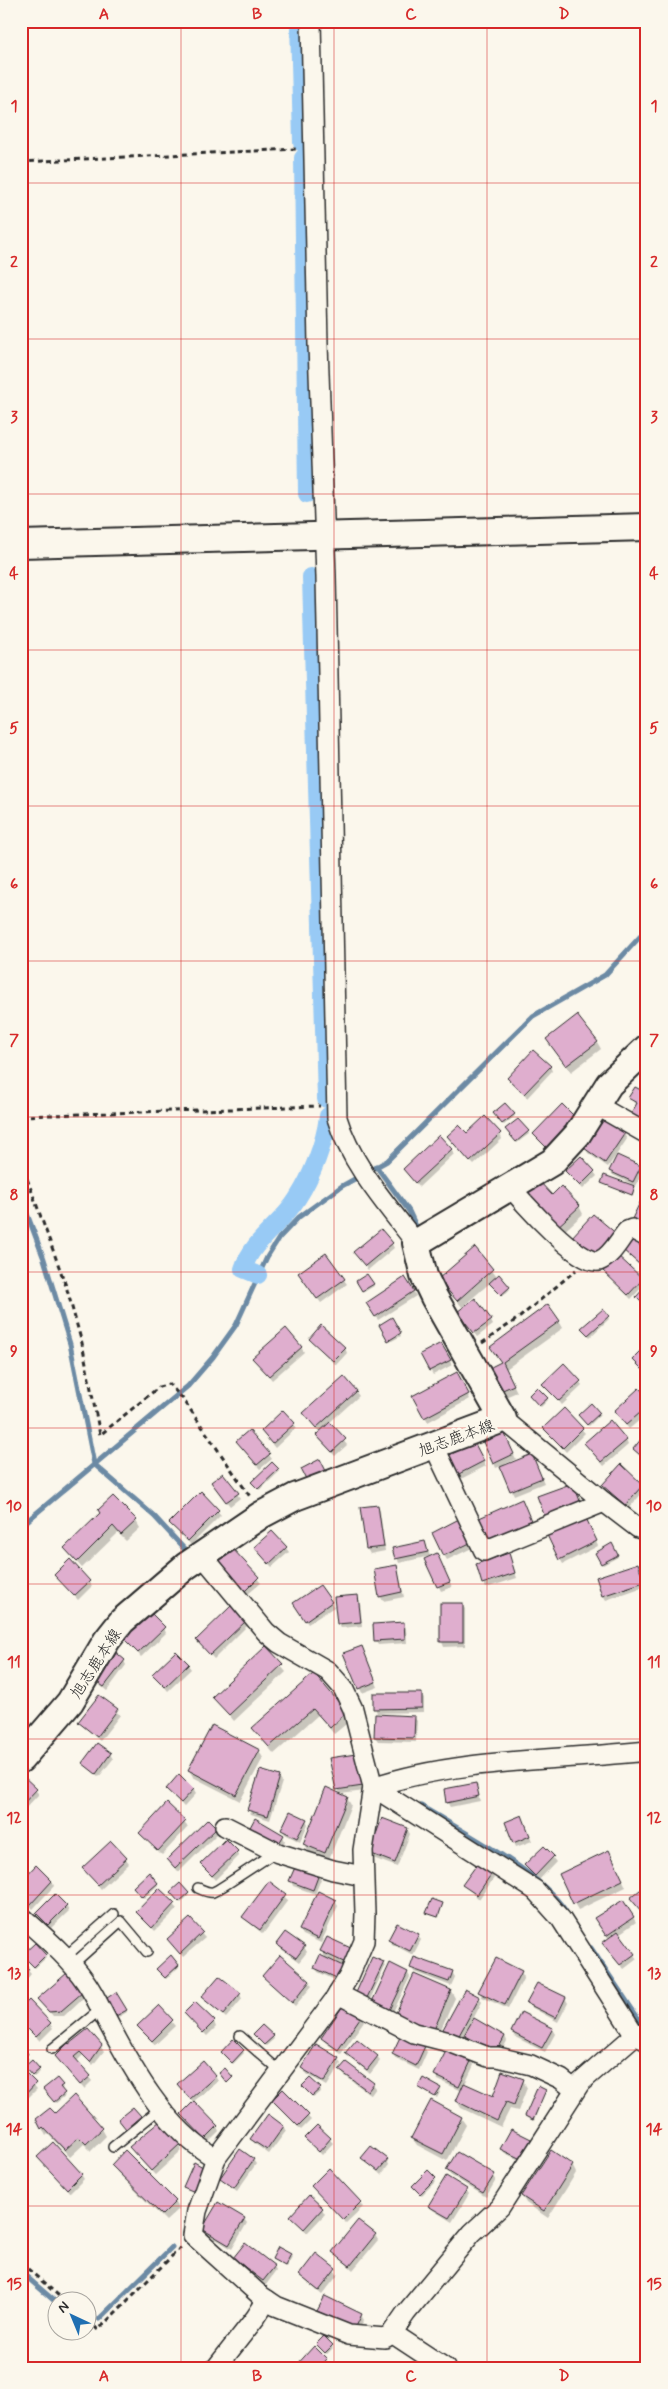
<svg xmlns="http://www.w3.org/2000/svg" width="668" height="2389" viewBox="0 0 668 2389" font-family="Mynerve,'Klee One',sans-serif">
	<rect width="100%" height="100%" fill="#fbf7ec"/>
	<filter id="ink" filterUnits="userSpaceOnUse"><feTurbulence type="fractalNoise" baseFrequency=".02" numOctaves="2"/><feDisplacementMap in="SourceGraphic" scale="10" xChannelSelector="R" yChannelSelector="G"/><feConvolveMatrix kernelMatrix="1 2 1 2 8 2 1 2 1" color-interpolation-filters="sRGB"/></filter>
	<g filter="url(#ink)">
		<g fill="#0003">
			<polygon points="547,1039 597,1042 601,1049 571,1072"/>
			<polygon points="550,1066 552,1071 527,1098 508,1078"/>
			<polygon points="647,1095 647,1121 645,1125 632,1114 637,1106 630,1098"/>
			<polygon points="495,1115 514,1115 515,1116 504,1125"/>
			<polygon points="508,1132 528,1132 529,1134 517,1143"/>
			<polygon points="500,1134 502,1139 474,1165 451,1141 467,1135"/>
			<polygon points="624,1134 627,1139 608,1167 588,1153 585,1148"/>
			<polygon points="451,1149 454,1154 419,1187 404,1169"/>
			<polygon points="640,1167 643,1172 636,1186 613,1175 610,1171"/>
			<polygon points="594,1172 597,1176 583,1189 570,1175"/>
			<polygon points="602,1182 634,1187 635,1189 633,1196"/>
			<polygon points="552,1197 579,1206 583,1214 559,1236"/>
			<polygon points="392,1244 394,1248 368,1270 358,1257"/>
			<polygon points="647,1247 647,1272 624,1251"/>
			<polygon points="475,1249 497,1277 510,1289 503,1296 491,1282 462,1307 440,1279"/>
			<polygon points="602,1269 642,1280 644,1285 631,1299"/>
			<polygon points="367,1275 374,1286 364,1292 358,1281"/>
			<polygon points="302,1278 344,1280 347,1284 321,1303"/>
			<polygon points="405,1279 416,1296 378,1320 367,1303"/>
			<polygon points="603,1311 609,1319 590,1337 584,1330"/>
			<polygon points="462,1317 491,1321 493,1325 477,1337"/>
			<polygon points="392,1319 401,1336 390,1342 381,1325"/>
			<polygon points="559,1321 563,1328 506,1369 517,1392 503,1398 499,1391 502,1363 495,1354"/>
			<polygon points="310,1339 345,1348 347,1353 336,1365"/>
			<polygon points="441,1345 452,1365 433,1375 422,1355"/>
			<polygon points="301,1347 304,1352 272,1380 254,1358"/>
			<polygon points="457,1374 470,1399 428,1422 414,1396"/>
			<polygon points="580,1382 582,1386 562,1405 544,1384"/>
			<polygon points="356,1392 359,1396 329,1423 347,1445 335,1456 320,1440 318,1435 320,1433 304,1413"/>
			<polygon points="532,1397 547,1399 548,1400 541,1407"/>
			<polygon points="647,1398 647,1414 629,1429 615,1412"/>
			<polygon points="564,1410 585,1433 566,1452 545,1428"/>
			<polygon points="599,1413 600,1415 589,1426 581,1417"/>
			<polygon points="294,1423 296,1428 275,1448 262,1432"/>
			<polygon points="647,1434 647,1463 634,1449"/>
			<polygon points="506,1438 516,1459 505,1464 506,1466 534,1460 544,1483 514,1495 501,1466 496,1468 494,1463"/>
			<polygon points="626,1440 628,1445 604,1466 585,1443"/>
			<polygon points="474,1444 486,1466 457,1481 445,1459"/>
			<polygon points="240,1446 269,1455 272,1459 260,1469"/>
			<polygon points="278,1470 279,1472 260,1490 253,1484"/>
			<polygon points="604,1485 642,1485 645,1490 628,1509"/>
			<polygon points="215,1487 237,1494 240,1498 230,1506"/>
			<polygon points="201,1493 221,1515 191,1545 171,1523"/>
			<polygon points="377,1506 380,1511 385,1551 370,1554 367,1549 362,1508"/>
			<polygon points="101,1514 136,1521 140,1528 126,1541 118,1533 82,1568 65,1549"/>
			<polygon points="586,1521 598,1546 563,1564 560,1559"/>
			<polygon points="461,1526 472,1548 447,1560 444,1555"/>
			<polygon points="425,1542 430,1556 399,1563 394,1549"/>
			<polygon points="611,1545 618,1557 603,1565 597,1553"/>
			<polygon points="255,1548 286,1548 289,1552 272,1567"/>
			<polygon points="232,1550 261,1583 248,1594 222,1566"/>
			<polygon points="509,1554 517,1578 486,1588 483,1583"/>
			<polygon points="439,1559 452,1587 441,1591 426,1560"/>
			<polygon points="637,1564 646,1586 606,1600 603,1595"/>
			<polygon points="397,1566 404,1597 383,1601 380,1596"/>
			<polygon points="56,1575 89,1581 92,1586 78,1600"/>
			<polygon points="320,1586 334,1607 308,1624 297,1608"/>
			<polygon points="357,1596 360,1601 362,1626 341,1628 338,1624"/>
			<polygon points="441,1604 462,1604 465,1609 465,1646 444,1647 442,1642"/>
			<polygon points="245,1622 247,1626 214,1659 198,1641"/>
			<polygon points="404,1624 406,1628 407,1643 378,1645 375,1640"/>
			<polygon points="164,1628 166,1633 141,1657 123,1636"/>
			<polygon points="266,1648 286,1672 234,1721 214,1697"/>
			<polygon points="364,1652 378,1687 362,1693 345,1654"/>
			<polygon points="124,1661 126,1665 107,1691 96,1682"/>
			<polygon points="188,1665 191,1669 168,1691 154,1674"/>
			<polygon points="314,1675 351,1720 334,1734 318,1715 274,1754 253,1728"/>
			<polygon points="421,1694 424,1698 424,1712 377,1713 375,1708"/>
			<polygon points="99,1696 120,1715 100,1741 79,1722"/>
			<polygon points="414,1717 417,1721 416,1742 378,1741 375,1737"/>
			<polygon points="259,1751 263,1758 240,1801 193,1777 189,1770"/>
			<polygon points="110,1754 113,1759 99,1777 83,1763"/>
			<polygon points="355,1755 365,1791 340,1794 330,1759"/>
			<polygon points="21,1776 39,1794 21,1813"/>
			<polygon points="279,1778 282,1782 270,1820 251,1814 249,1809"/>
			<polygon points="475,1784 480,1801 450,1807 447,1802"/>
			<polygon points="167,1789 193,1789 196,1794 184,1807"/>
			<polygon points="347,1798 351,1805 329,1859 308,1851 304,1843"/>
			<polygon points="167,1805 188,1827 162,1855 140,1833"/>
			<polygon points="306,1820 308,1824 300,1842 285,1834 283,1830"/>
			<polygon points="524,1821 532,1841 516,1847 506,1823"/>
			<polygon points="216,1829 218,1833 179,1872 171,1864 168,1859"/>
			<polygon points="407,1829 410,1834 397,1867 373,1858 370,1853"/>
			<polygon points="252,1836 283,1836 285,1841 279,1851"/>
			<polygon points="544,1847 556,1862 539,1880 526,1865"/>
			<polygon points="237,1852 239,1856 215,1880 202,1865"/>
			<polygon points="126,1859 129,1863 101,1889 84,1868"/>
			<polygon points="613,1859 626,1887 578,1910 574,1903"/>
			<polygon points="491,1874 494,1878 479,1899 464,1885"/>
			<polygon points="318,1875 321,1879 315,1894 293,1886 291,1881"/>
			<polygon points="52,1881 54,1886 33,1909 21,1897 21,1883"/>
			<polygon points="157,1883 158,1885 144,1898 136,1889"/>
			<polygon points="269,1883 288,1900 263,1934 243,1917"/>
			<polygon points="159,1890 177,1909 155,1931 138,1912"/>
			<polygon points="173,1894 188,1894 189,1895 181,1903"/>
			<polygon points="335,1901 338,1906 321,1943 303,1935 300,1930"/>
			<polygon points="622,1901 636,1922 619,1934 637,1959 624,1969 607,1948 609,1939 596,1919"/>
			<polygon points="442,1904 439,1918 429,1914 428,1912"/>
			<polygon points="66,1906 69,1911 51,1928 38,1913"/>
			<polygon points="190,1920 205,1938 183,1957 169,1940"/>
			<polygon points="418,1935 421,1940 413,1955 392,1944 389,1940"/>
			<polygon points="277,1944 304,1947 307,1952 299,1962 280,1948"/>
			<polygon points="322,1951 354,1951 350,1968 342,1964 347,1972 341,1983 318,1972 316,1968 326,1959"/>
			<polygon points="45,1956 46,1958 35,1968 25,1957"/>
			<polygon points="280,1957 312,1986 295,2006 263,1976"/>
			<polygon points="21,1963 31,1974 26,1980 26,1991 21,1995"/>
			<polygon points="383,1963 385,1967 368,2004 359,1999"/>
			<polygon points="178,1965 179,1967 166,1979 159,1971"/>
			<polygon points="412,1967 452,1972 455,1977 451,1986 414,1972"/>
			<polygon points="407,1972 410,1977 392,2014 376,2006"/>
			<polygon points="521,1972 524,1977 508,2009 482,1997 480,1992"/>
			<polygon points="415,1975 451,1991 455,1998 437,2038"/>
			<polygon points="82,1993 84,1997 64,2016 53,2016 42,2003"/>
			<polygon points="115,1994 127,2012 117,2018 105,2000"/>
			<polygon points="240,1994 242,1999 226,2018 203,1997"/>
			<polygon points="479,1997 482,2002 473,2019 505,2036 507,2041 499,2056 468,2040 465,2034 459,2043 446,2036"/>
			<polygon points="565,1998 568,2003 558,2022 531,2007 528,2003"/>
			<polygon points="159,2007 175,2026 155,2045 139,2026"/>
			<polygon points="185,2013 214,2022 216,2027 207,2036"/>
			<polygon points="361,2016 364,2021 341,2054 325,2042 322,2038"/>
			<polygon points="21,2022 50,2024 53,2028 40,2041"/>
			<polygon points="552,2029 555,2034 545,2052 515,2037 512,2032"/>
			<polygon points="88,2031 104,2051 93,2065 83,2055 76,2062 92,2081 84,2089 59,2061 69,2046"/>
			<polygon points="255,2036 273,2037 274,2039 266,2046"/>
			<polygon points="233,2041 244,2053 233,2064 223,2054"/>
			<polygon points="21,2047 29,2059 21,2067"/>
			<polygon points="424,2047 427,2052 419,2070 396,2059 393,2054"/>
			<polygon points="347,2054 377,2057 380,2061 370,2074"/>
			<polygon points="338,2059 341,2064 327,2086 305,2073 302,2068"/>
			<polygon points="471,2060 474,2065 465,2084 493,2097 523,2080 527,2088 518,2111 510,2109 501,2127 461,2108 457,2101 462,2091 438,2080 435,2075"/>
			<polygon points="27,2069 39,2070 40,2072 34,2077"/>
			<polygon points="21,2070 37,2089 21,2105"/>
			<polygon points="341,2070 373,2084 376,2088 371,2095 344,2075"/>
			<polygon points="215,2076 218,2081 193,2102 182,2089"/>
			<polygon points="57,2080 63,2088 60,2090 65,2096 56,2103 46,2091"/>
			<polygon points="419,2087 440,2089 441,2090 437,2098"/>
			<polygon points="305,2088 320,2089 321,2091 314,2097"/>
			<polygon points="283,2091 311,2120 301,2130 274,2100"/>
			<polygon points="545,2091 534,2121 527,2118 526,2116"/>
			<polygon points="133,2108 141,2119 128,2130 121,2121"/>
			<polygon points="55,2114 102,2129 106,2136 91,2151 84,2144 70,2157 48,2134 46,2136 38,2120"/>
			<polygon points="182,2115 217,2127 219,2131 208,2142"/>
			<polygon points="461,2118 466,2125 447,2161 417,2145 412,2138"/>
			<polygon points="160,2122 182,2150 155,2175 133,2152"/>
			<polygon points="283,2126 286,2131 269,2154 255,2144 252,2139"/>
			<polygon points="317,2127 333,2143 322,2155 306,2139"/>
			<polygon points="530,2140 533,2144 523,2162 505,2153 502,2148"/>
			<polygon points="39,2157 81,2174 84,2179 70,2193"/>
			<polygon points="363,2158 387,2160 389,2165 381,2175"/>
			<polygon points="253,2160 256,2164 237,2191 225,2182 222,2178"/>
			<polygon points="113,2165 175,2202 179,2209 166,2221 117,2172"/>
			<polygon points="572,2165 576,2173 548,2218 526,2203 522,2196"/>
			<polygon points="329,2170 363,2207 346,2223 312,2186"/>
			<polygon points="447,2170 494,2175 496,2180 486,2197 450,2175"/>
			<polygon points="428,2172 436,2181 422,2195 415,2188"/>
			<polygon points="466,2190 469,2194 452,2222 433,2210 430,2206"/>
			<polygon points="322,2209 325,2214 307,2233 292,2216"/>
			<polygon points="244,2219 247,2223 232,2249 206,2233 203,2229"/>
			<polygon points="375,2235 378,2240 353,2270 334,2252"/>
			<polygon points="279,2249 292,2257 286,2267 273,2259"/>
			<polygon points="316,2255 338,2275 322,2295 300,2276"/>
			<polygon points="234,2258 274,2267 276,2271 266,2285 237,2263"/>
			<polygon points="325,2297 361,2315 364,2320 358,2333 321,2315 319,2311"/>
			<polygon points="324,2338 333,2348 327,2354 319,2346"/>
			<polygon points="326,2359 328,2364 324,2368 295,2368"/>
		</g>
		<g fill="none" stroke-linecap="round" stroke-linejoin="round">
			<g stroke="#6c8aa4" stroke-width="5">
				<polyline points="376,1166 409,1211 416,1226"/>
				<polyline points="21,1198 44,1259 70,1344 94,1464 154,1516 189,1554"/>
				<polyline points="21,1526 188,1386 213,1357 236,1325 267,1257 279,1238 299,1217 342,1186 387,1161 533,1016 605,975 647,929"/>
				<path d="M421,1806C463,1832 538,1870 565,1910"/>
				<polyline points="591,1948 642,2024 647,2027"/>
				<polyline points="21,2272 58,2304"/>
				<polyline points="99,2319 172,2247"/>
			</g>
			<g stroke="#98caf5" stroke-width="18">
				<polyline points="299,21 302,143"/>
				<polyline points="303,158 307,494"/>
				<polyline points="311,577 326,1099"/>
				<path d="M258,1275L243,1269C253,1239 281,1225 297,1199C312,1176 325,1143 328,1116"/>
			</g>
		</g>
		<g fill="#dfaece" stroke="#2b2b2b">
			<polygon points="577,1015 598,1042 566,1066 546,1039"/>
			<polygon points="533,1050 551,1066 524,1094 507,1078"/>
			<polygon points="635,1087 647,1093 647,1113 642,1121 631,1114 637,1103 628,1098"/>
			<polygon points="505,1103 515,1114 502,1124 493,1113"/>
			<polygon points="562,1104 578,1120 549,1150 533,1134"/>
			<polygon points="485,1116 501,1133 470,1162 447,1136 459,1125 467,1133"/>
			<polygon points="518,1119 529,1131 516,1142 505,1129"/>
			<polygon points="604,1119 625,1133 605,1163 584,1148"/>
			<polygon points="439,1135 452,1149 415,1183 403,1169"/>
			<polygon points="617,1155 641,1166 633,1182 609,1171"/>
			<polygon points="581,1156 595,1171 580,1186 565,1171"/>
			<polygon points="604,1175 635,1186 632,1195 601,1183"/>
			<polygon points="539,1181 552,1195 561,1186 580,1206 554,1230 522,1197"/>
			<polygon points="645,1192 647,1193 647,1229 631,1221"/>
			<polygon points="593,1214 618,1235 596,1260 571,1238"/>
			<polygon points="381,1229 393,1243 365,1266 353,1252"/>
			<polygon points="635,1235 647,1245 647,1271 623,1250"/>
			<polygon points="475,1247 493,1269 457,1301 438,1279"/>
			<polygon points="326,1253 345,1279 317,1299 298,1273"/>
			<polygon points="615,1253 643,1279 628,1295 601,1269"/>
			<polygon points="367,1274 374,1284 362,1291 356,1281"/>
			<polygon points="499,1274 510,1287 501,1295 489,1283"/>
			<polygon points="405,1277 414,1291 375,1317 366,1303"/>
			<polygon points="646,1286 647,1300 643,1304 636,1297"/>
			<polygon points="475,1298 492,1320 474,1333 457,1312"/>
			<polygon points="548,1304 560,1321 503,1362 514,1385 498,1392 487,1369 501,1362 490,1347"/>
			<polygon points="603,1309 609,1316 588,1335 581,1328"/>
			<polygon points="392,1317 401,1333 388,1341 379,1325"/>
			<polygon points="321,1325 346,1348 333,1361 309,1339"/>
			<polygon points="286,1328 302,1347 269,1376 252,1358"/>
			<polygon points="441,1343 451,1360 429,1371 420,1354"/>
			<polygon points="647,1344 647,1374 632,1359"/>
			<polygon points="564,1363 581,1381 559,1401 542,1384"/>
			<polygon points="457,1372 469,1394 424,1418 412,1396"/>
			<polygon points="344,1376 357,1391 316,1428 303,1413"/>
			<polygon points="537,1387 548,1398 539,1406 529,1395"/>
			<polygon points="639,1388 647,1396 647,1407 626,1425 614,1411"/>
			<polygon points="591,1403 600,1413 587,1425 578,1415"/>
			<polygon points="564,1408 583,1428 563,1448 543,1428"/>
			<polygon points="283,1410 295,1423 272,1444 261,1431"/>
			<polygon points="610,1420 627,1440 601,1462 584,1443"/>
			<polygon points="330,1422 346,1439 332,1452 316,1435"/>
			<polygon points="249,1430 270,1454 257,1465 236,1441"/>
			<polygon points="504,1432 514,1454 493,1464 483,1442"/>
			<polygon points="647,1432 647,1461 633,1449"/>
			<polygon points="474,1442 484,1461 453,1477 444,1458"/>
			<polygon points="532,1454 542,1478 510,1491 500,1467"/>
			<polygon points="320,1459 326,1471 307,1481 301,1469"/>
			<polygon points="272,1462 279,1469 258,1489 251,1482"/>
			<polygon points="621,1464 643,1485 625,1505 602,1485"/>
			<polygon points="223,1473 239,1493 226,1502 211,1482"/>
			<polygon points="573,1483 582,1506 546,1520 537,1496"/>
			<polygon points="201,1491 219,1510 188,1541 169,1523"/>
			<polygon points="113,1496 137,1520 121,1535 113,1526 77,1562 64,1548 100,1513 98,1510"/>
			<polygon points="522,1499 532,1523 487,1542 477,1519"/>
			<polygon points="378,1505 384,1547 366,1549 360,1507"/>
			<polygon points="584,1514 597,1541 559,1560 546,1533"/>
			<polygon points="459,1519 470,1543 443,1556 432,1533"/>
			<polygon points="272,1531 287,1547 269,1564 254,1547"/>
			<polygon points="425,1541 428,1552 395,1559 392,1548"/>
			<polygon points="612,1543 618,1555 601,1564 595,1553"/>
			<polygon points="232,1548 259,1577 245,1591 218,1561"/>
			<polygon points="437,1553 450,1582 437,1587 424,1559"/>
			<polygon points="509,1553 515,1573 482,1584 476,1564"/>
			<polygon points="70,1559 90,1581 74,1596 54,1575"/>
			<polygon points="638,1563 644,1582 602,1596 596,1577"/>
			<polygon points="397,1565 402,1592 379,1597 374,1569"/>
			<polygon points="320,1585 332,1602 305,1621 293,1603"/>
			<polygon points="358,1595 361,1622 337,1624 334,1597"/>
			<rect x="440" y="1603" width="23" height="39"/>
			<polygon points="231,1606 246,1621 210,1655 196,1640"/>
			<polygon points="148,1610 165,1627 138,1653 121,1636"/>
			<polygon points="404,1622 405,1639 374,1641 373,1624"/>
			<polygon points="266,1646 283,1664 229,1715 212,1697"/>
			<polygon points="362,1646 376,1682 358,1689 343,1653"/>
			<polygon points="113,1650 125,1660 104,1687 92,1678"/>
			<polygon points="176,1651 189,1664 165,1687 152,1674"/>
			<polygon points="314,1673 347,1712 330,1728 313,1709 269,1747 252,1728"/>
			<polygon points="373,1693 422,1693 422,1708 373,1709"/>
			<polygon points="99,1695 118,1709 97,1737 78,1722"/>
			<polygon points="375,1714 415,1716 414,1738 374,1737"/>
			<polygon points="212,1725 260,1750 236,1795 188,1770"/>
			<polygon points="97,1743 111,1753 96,1774 82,1763"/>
			<polygon points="356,1754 363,1786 336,1790 329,1758"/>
			<polygon points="260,1770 280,1776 268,1816 247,1810"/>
			<polygon points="21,1774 37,1789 21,1806"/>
			<polygon points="179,1774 194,1789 181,1803 166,1789"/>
			<polygon points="476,1783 479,1796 446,1803 444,1789"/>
			<polygon points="326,1787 348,1797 325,1853 303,1844"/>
			<polygon points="167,1803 186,1821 158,1851 139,1833"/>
			<polygon points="290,1811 307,1819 297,1838 281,1830"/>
			<polygon points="522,1815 530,1836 513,1843 505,1822"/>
			<polygon points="255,1818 284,1835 276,1848 248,1831"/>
			<polygon points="382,1818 408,1828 395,1863 369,1853"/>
			<polygon points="208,1819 217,1828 175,1868 167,1859"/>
			<polygon points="226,1839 238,1851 212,1876 200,1864"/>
			<polygon points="111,1841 127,1858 98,1885 82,1868"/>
			<polygon points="544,1846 554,1856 535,1876 524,1865"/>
			<polygon points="609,1850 623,1880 573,1904 559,1874"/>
			<polygon points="478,1863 492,1873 477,1895 462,1885"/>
			<polygon points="36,1865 52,1881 30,1905 21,1897 21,1881"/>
			<polygon points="296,1865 319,1874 313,1890 289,1881"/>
			<polygon points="149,1872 158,1883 142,1897 133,1887"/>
			<polygon points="269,1881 286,1894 260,1930 242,1917"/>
			<polygon points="180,1883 189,1893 179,1902 170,1892"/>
			<polygon points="645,1886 647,1887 647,1918 630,1898"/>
			<polygon points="159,1888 175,1903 152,1928 136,1912"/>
			<polygon points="318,1891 336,1900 318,1939 299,1930"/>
			<polygon points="55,1894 67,1906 48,1925 36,1913"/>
			<polygon points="432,1899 443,1903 438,1917 426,1913"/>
			<polygon points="623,1900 634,1917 606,1936 594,1918"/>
			<polygon points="190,1918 203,1932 180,1954 167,1939"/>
			<polygon points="397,1923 419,1934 410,1951 388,1940"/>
			<polygon points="618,1931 635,1954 620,1965 602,1943"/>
			<polygon points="285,1932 305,1946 296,1958 276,1944"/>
			<polygon points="327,1937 355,1950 348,1964 320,1951"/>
			<polygon points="35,1943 46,1955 34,1967 22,1955"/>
			<polygon points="171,1955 179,1965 165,1978 156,1969"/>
			<polygon points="280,1955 310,1981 292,2003 262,1976"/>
			<polygon points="320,1955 345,1967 339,1979 314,1968"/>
			<polygon points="372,1957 384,1962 366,2000 355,1995"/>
			<polygon points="414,1957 453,1971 449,1982 410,1968"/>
			<polygon points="496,1958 522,1971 505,2005 478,1992"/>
			<polygon points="21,1961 29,1969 24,1975 24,1986 21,1988"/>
			<polygon points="390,1963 408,1972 390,2010 372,2002"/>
			<polygon points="67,1973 83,1992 61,2011 49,2012 37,1999"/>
			<polygon points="414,1974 451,1990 433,2032 395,2015"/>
			<polygon points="219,1976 241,1993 223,2015 201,1997"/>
			<polygon points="537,1983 566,1997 556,2018 526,2003"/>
			<polygon points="465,1989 480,1997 457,2039 442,2031"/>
			<polygon points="116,1992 127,2010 114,2017 104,2000"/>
			<polygon points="29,2000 51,2023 36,2037 21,2022 21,2008"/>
			<polygon points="195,2002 215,2021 203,2033 184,2013"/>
			<polygon points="345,2003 362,2015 338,2050 321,2038"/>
			<polygon points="159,2005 173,2020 152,2041 137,2026"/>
			<polygon points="521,2012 553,2028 542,2048 511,2032"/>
			<polygon points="474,2018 505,2036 496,2053 464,2035"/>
			<polygon points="262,2025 274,2036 264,2045 253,2034"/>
			<polygon points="88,2029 102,2045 90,2062 80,2052 74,2057 91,2076 80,2085 55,2056 68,2043 69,2044"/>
			<polygon points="401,2035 425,2046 416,2066 392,2054"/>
			<polygon points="233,2039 244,2050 232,2063 221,2052"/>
			<polygon points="357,2039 378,2056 367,2070 345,2053"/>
			<polygon points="21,2043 28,2054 21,2060"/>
			<polygon points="316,2044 339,2058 324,2082 301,2068"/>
			<polygon points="448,2047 472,2059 459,2087 434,2075"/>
			<polygon points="32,2060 40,2069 32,2076 24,2067"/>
			<polygon points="203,2061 216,2076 190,2099 177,2084"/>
			<polygon points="346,2062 374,2083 368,2091 339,2070"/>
			<polygon points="21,2068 36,2083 21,2099"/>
			<polygon points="225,2068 233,2077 227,2083 219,2073"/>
			<polygon points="502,2071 524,2079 514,2105 506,2102 497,2121 456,2101 464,2083 493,2096"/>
			<polygon points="57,2078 63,2085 60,2087 65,2093 54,2102 43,2089"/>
			<polygon points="310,2078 321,2088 312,2096 302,2086"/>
			<polygon points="423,2078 441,2088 435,2097 418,2087"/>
			<polygon points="538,2086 546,2090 533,2120 525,2116"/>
			<polygon points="283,2089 309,2115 298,2126 272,2100"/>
			<polygon points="74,2095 103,2128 86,2144 79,2137 65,2150 43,2127 41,2129 36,2119 50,2108 55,2113"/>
			<polygon points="431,2100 462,2117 443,2154 411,2138"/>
			<polygon points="194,2101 218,2126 205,2139 181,2114"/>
			<polygon points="133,2107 141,2116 126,2129 118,2119"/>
			<polygon points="268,2114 284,2126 267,2150 250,2139"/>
			<polygon points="160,2121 180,2144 151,2171 129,2147"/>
			<polygon points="317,2125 331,2138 319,2152 304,2138"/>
			<polygon points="511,2129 531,2139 521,2159 500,2149"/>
			<polygon points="53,2142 82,2174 67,2189 37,2157"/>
			<polygon points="371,2146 388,2159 378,2171 361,2158"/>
			<polygon points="240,2149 254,2159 234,2188 220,2178"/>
			<polygon points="125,2150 176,2201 162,2215 111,2165"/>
			<polygon points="551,2150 573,2165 544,2211 521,2196"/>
			<polygon points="457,2152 495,2174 483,2193 446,2170"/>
			<polygon points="194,2162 203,2167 195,2192 183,2187"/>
			<polygon points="329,2168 361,2202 343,2220 311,2186"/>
			<polygon points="428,2170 436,2178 420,2194 412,2186"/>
			<polygon points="446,2176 467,2189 449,2218 428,2206"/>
			<polygon points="309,2195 323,2208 304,2229 290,2216"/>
			<polygon points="218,2202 245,2218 229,2245 202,2229"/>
			<polygon points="358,2220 376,2234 350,2266 332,2252"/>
			<polygon points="245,2243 275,2266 263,2281 233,2258"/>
			<polygon points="278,2247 291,2254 285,2266 272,2259"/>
			<polygon points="316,2253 336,2269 319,2291 299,2275"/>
			<polygon points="325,2296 362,2314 355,2329 317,2311"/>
			<polygon points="324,2336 333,2345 325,2353 316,2344"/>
			<polygon points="314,2346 327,2359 317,2368 294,2368"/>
		</g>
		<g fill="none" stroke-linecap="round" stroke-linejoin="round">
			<defs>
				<g id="lane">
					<path d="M198,1888C203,1890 208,1893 213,1892C218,1891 267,1857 276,1852"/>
					<polyline points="65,1957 114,1914"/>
					<polyline points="72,1965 121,1921 147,1952"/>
					<polyline points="240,2036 282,2073"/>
					<polyline points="52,2049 101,2009"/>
					<polyline points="113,2147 162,2107"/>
				</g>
				<g id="street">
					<path d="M311,21L318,344L326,577L337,1118C351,1165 387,1205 416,1243"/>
					<polyline points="596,1105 647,1134"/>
					<path d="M510,1186C521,1201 581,1267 599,1261C611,1257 619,1240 627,1231L632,1229L647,1237"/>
					<polyline points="503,1419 604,1502 638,1528 647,1531"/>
					<polyline points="434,1446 484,1551 604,1502"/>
					<polyline points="202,1555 266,1632 279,1643 328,1671 343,1688 353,1709 373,1787 363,1850 365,1913 364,1941 349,1976 335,1999 216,2158 197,2211 193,2235 261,2296 276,2306 349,2335 385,2338 392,2333 406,2313 472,2233 500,2207 580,2083 635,2035"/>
					<polyline points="373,1787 535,1890 561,1919 635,2035 647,2041"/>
					<path d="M373,1787C460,1758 556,1761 647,1751"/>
					<polyline points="225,1826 278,1853 333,1870 363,1876"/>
					<path d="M21,1916C43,1936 68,1956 85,1981C93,1992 99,2005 105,2017C131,2067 166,2131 216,2158"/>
					<polyline points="338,1994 414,2033 449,2042 488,2057 498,2057 531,2065 561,2079 575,2090"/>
					<polyline points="392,2333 445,2368"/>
					<polyline points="216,2368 256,2317 267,2300"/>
				</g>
				<g id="secondary">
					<polyline points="21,544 647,527"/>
					<polyline points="21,1759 70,1702 107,1640 122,1621 186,1566 261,1515 295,1497 503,1419 434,1297 424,1276 416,1243 552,1162 577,1135 609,1084 647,1048"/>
				</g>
			</defs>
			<use href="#lane" stroke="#2b2b2b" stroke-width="12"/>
			<use href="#street" stroke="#2b2b2b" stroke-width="22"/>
			<use href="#secondary" stroke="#2b2b2b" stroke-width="30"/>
			<g stroke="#2b2b2b" stroke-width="3" stroke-dasharray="5 4" stroke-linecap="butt">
				<polyline points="21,162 296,149"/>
				<polyline points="21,1116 320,1106"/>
				<polyline points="21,1162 66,1286 82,1343 100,1435 159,1387 169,1384 183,1399 251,1498"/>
				<polyline points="482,1343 520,1317 576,1270"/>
				<polyline points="21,2263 66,2302"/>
				<polyline points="88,2320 98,2330 181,2247"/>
			</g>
			<use href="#lane" stroke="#fbf7ec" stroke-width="9"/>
			<use href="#street" stroke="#fbf7ec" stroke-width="19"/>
			<use href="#secondary" stroke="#fbf7ec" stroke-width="26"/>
		</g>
	</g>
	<path fill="none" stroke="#d62828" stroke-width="1" stroke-opacity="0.55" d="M181,21V2368M334,21V2368M487,21V2368M21,183H647M21,339H647M21,494H647M21,650H647M21,806H647M21,961H647M21,1117H647M21,1272H647M21,1428H647M21,1584H647M21,1739H647M21,1895H647M21,2050H647M21,2206H647"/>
	<g text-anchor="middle" stroke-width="5" stroke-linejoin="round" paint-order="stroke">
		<g font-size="16" fill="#2b2b2b" stroke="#fbf7ec">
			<text transform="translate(456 1437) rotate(-20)" y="6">旭志鹿本線</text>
			<text transform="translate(95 1663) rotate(-57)" y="6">旭志鹿本線</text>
		</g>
	</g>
	<rect width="668" height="2389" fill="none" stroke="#fbf7ec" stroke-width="55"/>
	<g transform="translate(72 2316) rotate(316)"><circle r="24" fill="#fbf7ec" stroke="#a8a59f"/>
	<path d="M0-4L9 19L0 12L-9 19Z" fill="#1f6fb2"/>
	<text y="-8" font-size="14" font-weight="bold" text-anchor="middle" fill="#2b2b2b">N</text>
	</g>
	<rect x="28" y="28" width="612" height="2334" fill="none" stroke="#d62828" stroke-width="2"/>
	<g font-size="16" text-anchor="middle" font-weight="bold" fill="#d62828">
		<text x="104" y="19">A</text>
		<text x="257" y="19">B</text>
		<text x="411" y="19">C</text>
		<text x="564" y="19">D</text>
		<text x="14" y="111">1</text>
		<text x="654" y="111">1</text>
		<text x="14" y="267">2</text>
		<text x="654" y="267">2</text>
		<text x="14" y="422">3</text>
		<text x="654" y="422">3</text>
		<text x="14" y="578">4</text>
		<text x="654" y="578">4</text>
		<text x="14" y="733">5</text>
		<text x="654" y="733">5</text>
		<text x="14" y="889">6</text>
		<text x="654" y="889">6</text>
		<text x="14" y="1045">7</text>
		<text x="654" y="1045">7</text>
		<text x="14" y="1200">8</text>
		<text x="654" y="1200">8</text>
		<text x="14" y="1356">9</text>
		<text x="654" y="1356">9</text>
		<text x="14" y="1511">10</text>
		<text x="654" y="1511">10</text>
		<text x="14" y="1667">11</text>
		<text x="654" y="1667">11</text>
		<text x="14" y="1823">12</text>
		<text x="654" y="1823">12</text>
		<text x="14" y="1978">13</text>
		<text x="654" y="1978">13</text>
		<text x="14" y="2134">14</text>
		<text x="654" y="2134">14</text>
		<text x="14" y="2289">15</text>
		<text x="654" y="2289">15</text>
		<text x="104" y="2381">A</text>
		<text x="257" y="2381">B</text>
		<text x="411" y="2381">C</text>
		<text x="564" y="2381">D</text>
	</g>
</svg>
